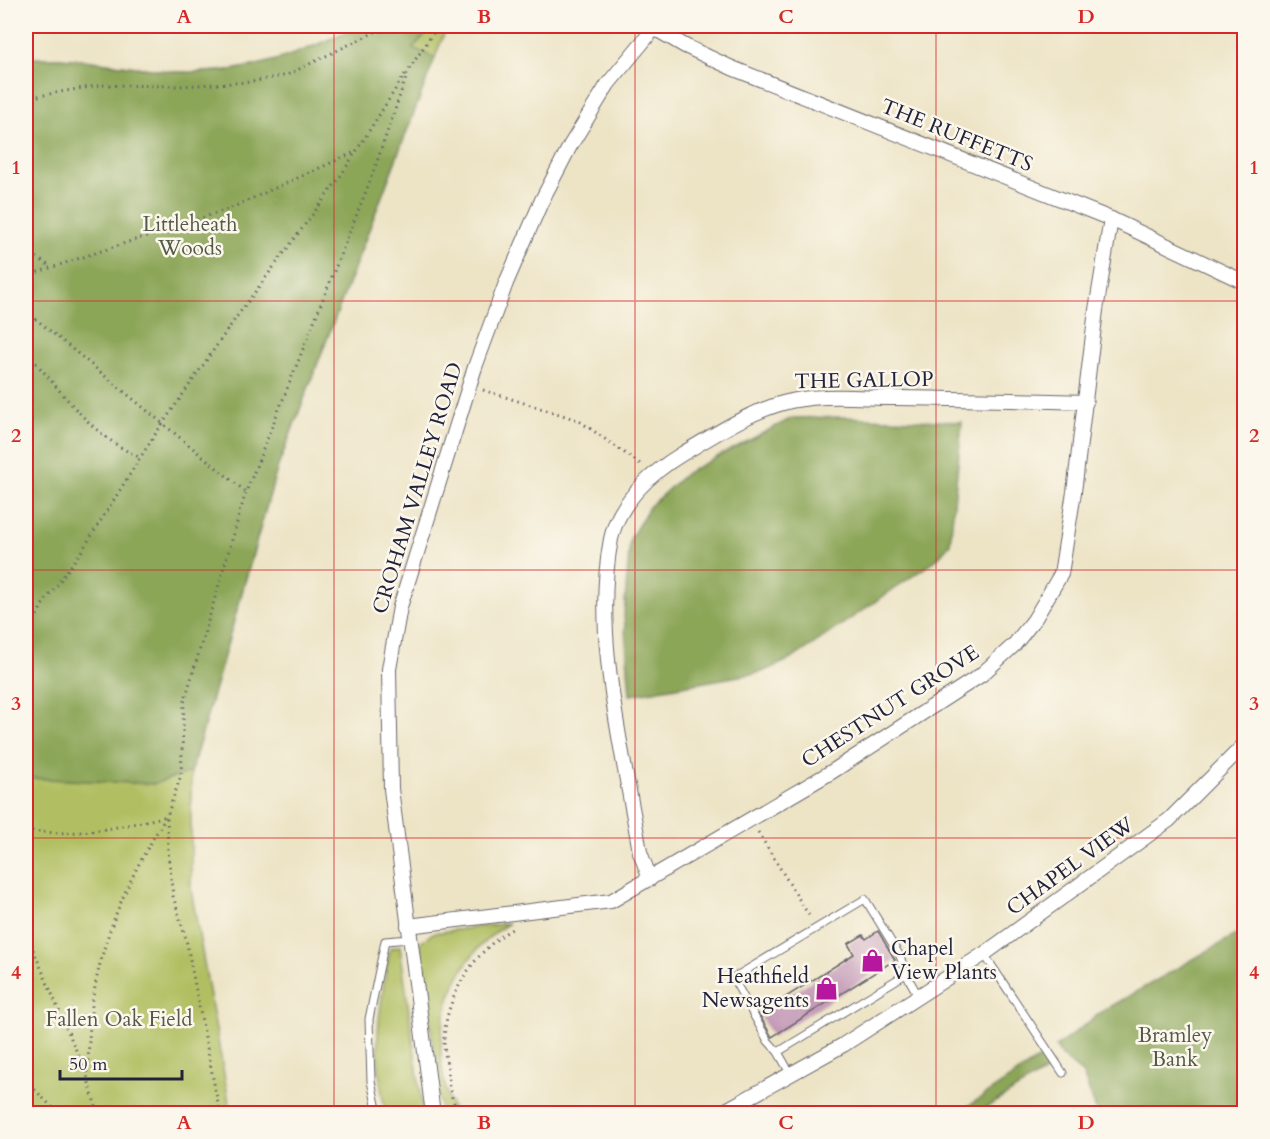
<svg xmlns="http://www.w3.org/2000/svg" width="1270" height="1139" viewBox="0 0 1270 1139" font-family="Cardo,serif">
	<rect width="100%" height="100%" fill="#fbf7ec"/>
	<filter id="ink" filterUnits="userSpaceOnUse"><feTurbulence type="fractalNoise" baseFrequency=".0167" numOctaves="2"/><feDisplacementMap in="SourceGraphic" scale="12" xChannelSelector="R" yChannelSelector="G"/><feConvolveMatrix kernelMatrix="1 2 1 2 8 2 1 2 1" color-interpolation-filters="sRGB"/></filter>
	<filter id="wash" filterUnits="userSpaceOnUse"><feTurbulence type="fractalNoise" baseFrequency=".008" numOctaves="4" result="noise"/><feDisplacementMap in="SourceGraphic" scale="24" xChannelSelector="R" yChannelSelector="G"/><feGaussianBlur stdDeviation="1.35" result="paint"/><feColorMatrix in="noise" values="0 0 0 0 0 0 0 0 0 0 0 0 0 0 0 0 0 1.4 0 .05"/><feComposite in="paint" operator="in"/></filter>
	<g filter="url(#wash)">
		<rect width="100%" height="100%" fill="#ede4c6"/>
		<g fill="#b1bf62" stroke="#6a704e" stroke-width="1.5">
			<path d="M360,26H447L277,469L191,772V890L231,1113L26,1114V59C78,54 129,69 181,72C254,75 296,54 360,26Z"/>
			<path d="M509,923C445,961 425,1046 454,1113H441L420,943L433,933Z"/>
			<path d="M400,946L423,1113H386C371,1051 379,1009 390,948Z"/>
		</g>
		<g fill="#8ca658" stroke="#57644a" stroke-width="1.5">
			<path d="M360,26H433L413,48L435,58L277,469L191,772L153,784L26,778V59C78,54 129,69 181,72C254,75 296,54 360,26Z"/>
			<polygon points="842,417 962,422 950,544 936,560 793,658 762,672 630,695 624,615 630,539 649,507 686,473 792,418"/>
			<polygon points="1244,930 1244,1113 1097,1113 1083,1074 1062,1057 1056,1047 1103,1011"/>
			<polygon points="1043,1056 1053,1067 987,1107 983,1113 958,1113"/>
		</g>
		<g id="blocks">
			<polygon fill="#c195b5" points="878,931 895,960 772,1037 759,1014 854,954 848,944 863,935 866,939"/>
		</g>
	</g>
	<g filter="url(#ink)">
		<use href="#blocks" fill-opacity="0" stroke="#69666c" stroke-width="1.5"/>
		<g fill="none" stroke-linecap="round" stroke-linejoin="round">
			<defs>
				<g id="lane">
					<polyline points="984,954 1063,1073"/>
					<polyline points="778,1052 768,1041 733,978 865,899 900,956 906,974"/>
					<polyline points="790,1073 778,1052 906,974 919,997"/>
					<polyline points="378,1114 371,1081 369,1019 385,941 410,939"/>
				</g>
				<g id="street">
					<polyline points="654,28 685,46 732,68 1111,219 1244,282"/>
					<path d="M650,879L640,852C624,754 592,638 611,539C618,503 652,472 682,454C714,435 747,413 783,403C818,393 859,398 896,398C959,399 1022,400 1086,402"/>
					<polyline points="408,926 611,901 833,771 981,675 1014,645 1034,620 1061,574 1074,492 1096,310 1111,219"/>
					<polyline points="433,1114 391,789 389,669 400,607 475,367 506,283 542,200 570,146 608,84 656,26"/>
					<polyline points="719,1114 843,1045 984,954 1169,820 1244,745"/>
				</g>
			</defs>
			<use href="#lane" stroke="#69666c" stroke-width="9"/>
			<use href="#street" stroke="#69666c" stroke-width="16"/>
			<g stroke="#69666c" stroke-width="3" stroke-dasharray="1.5 4.5" stroke-linecap="butt">
				<polyline points="425,26 437,27"/>
				<polyline points="409,69 438,26"/>
				<polyline points="26,98 101,85 179,86 251,82 287,75 375,32 417,26"/>
				<polyline points="26,251 51,267"/>
				<polyline points="26,276 231,208 355,152"/>
				<polyline points="26,311 246,492"/>
				<path d="M26,356L36,363C69,401 94,437 141,458"/>
				<polyline points="483,390 578,420 643,466"/>
				<polyline points="26,637 43,604 83,549 152,439 235,319 338,180 405,74"/>
				<path d="M26,830C72,838 122,827 167,816C133,869 104,930 94,993C89,1020 89,1049 87,1076"/>
				<polyline points="758,832 811,919"/>
				<polyline points="26,933 87,1076 98,1114"/>
				<polyline points="26,1081 59,1114"/>
				<polyline points="220,1114 186,939 173,896 168,851 167,816 181,775 184,703 246,492 372,176 409,69"/>
				<path d="M460,1114C450,1100 449,1085 448,1069C446,1060 444,1050 444,1041C445,997 474,951 512,929"/>
			</g>
			<use href="#lane" stroke="#fff" stroke-width="7"/>
			<use href="#street" stroke="#fff" stroke-width="14"/>
		</g>
	</g>
	<path fill="none" stroke="#d62828" stroke-width="1.5" stroke-opacity="0.55" d="M334,26V1114M635,26V1114M936,26V1114M26,301H1244M26,570H1244M26,838H1244"/>
	<defs>
		<symbol id="shop-bare" viewBox="-9 -9 18 18"><path d="M-5-2.5h2.3a2.7 3.5 0 0 1 5.4 0H5L5.5 6h-11ZM-1.5-2.5h3a1.5 2.3 0 0 0-3 0Z" fill="#b5179e" stroke="#fbf7ec" stroke-width="2.5" paint-order="stroke"/></symbol>
	</defs>
	<g fill-rule="evenodd">
		<use href="#shop-bare" x="856" y="944" width="33" height="33"/>
		<use href="#shop-bare" x="810" y="972" width="33" height="33"/>
	</g>
	<g text-anchor="middle" stroke-width="5" stroke-linejoin="round" paint-order="stroke">
		<g font-size="21" fill="#22223b" stroke="#fbf7ec">
			<text transform="translate(957 135) rotate(22)" y="7">THE RUFFETTS</text>
			<text transform="translate(864 380) rotate(-1)" y="7">THE GALLOP</text>
			<text transform="translate(417 488) rotate(-73)" y="7">CROHAM VALLEY ROAD</text>
			<text transform="translate(890 706) rotate(-33)" y="7">CHESTNUT GROVE</text>
			<text transform="translate(1070 866) rotate(-36)" y="7">CHAPEL VIEW</text>
		</g>
		<g font-size="21" fill="#545949" stroke="#fbf7ec">
			<text x="190" y="231">Littleheath<tspan x="190" dy="24">Woods</tspan></text>
			<text x="119" y="1026">Fallen Oak Field</text>
			<text x="1175" y="1042">Bramley<tspan x="1175" dy="24">Bank</tspan></text>
		</g>
		<g font-size="21" fill="#22223b" stroke="#fbf7ec" text-anchor="start">
			<text x="891" y="955">Chapel<tspan x="891" dy="24">View Plants</tspan></text>
			<text x="809" y="983" text-anchor="end">Heathfield<tspan x="809" dy="24">Newsagents</tspan></text>
		</g>
	</g>
	<rect width="1270" height="1139" fill="none" stroke="#fbf7ec" stroke-width="66"/>
	<path d="M60 1070v9h122v-9" fill="none" stroke="#22223b" stroke-width="3"/>
	<text x="69" y="1070" font-size="18" fill="#22223b" stroke="#fbf7ec" stroke-width="4.5" paint-order="stroke">50 m</text>
	<rect x="33" y="33" width="1204" height="1073" fill="none" stroke="#d62828" stroke-width="2"/>
	<g font-size="20" text-anchor="middle" font-weight="bold" fill="#d62828">
		<text x="184" y="23">A</text>
		<text x="484" y="23">B</text>
		<text x="786" y="23">C</text>
		<text x="1086" y="23">D</text>
		<text x="16" y="174">1</text>
		<text x="1254" y="174">1</text>
		<text x="16" y="442">2</text>
		<text x="1254" y="442">2</text>
		<text x="16" y="710">3</text>
		<text x="1254" y="710">3</text>
		<text x="16" y="979">4</text>
		<text x="1254" y="979">4</text>
		<text x="184" y="1129">A</text>
		<text x="484" y="1129">B</text>
		<text x="786" y="1129">C</text>
		<text x="1086" y="1129">D</text>
	</g>
</svg>
